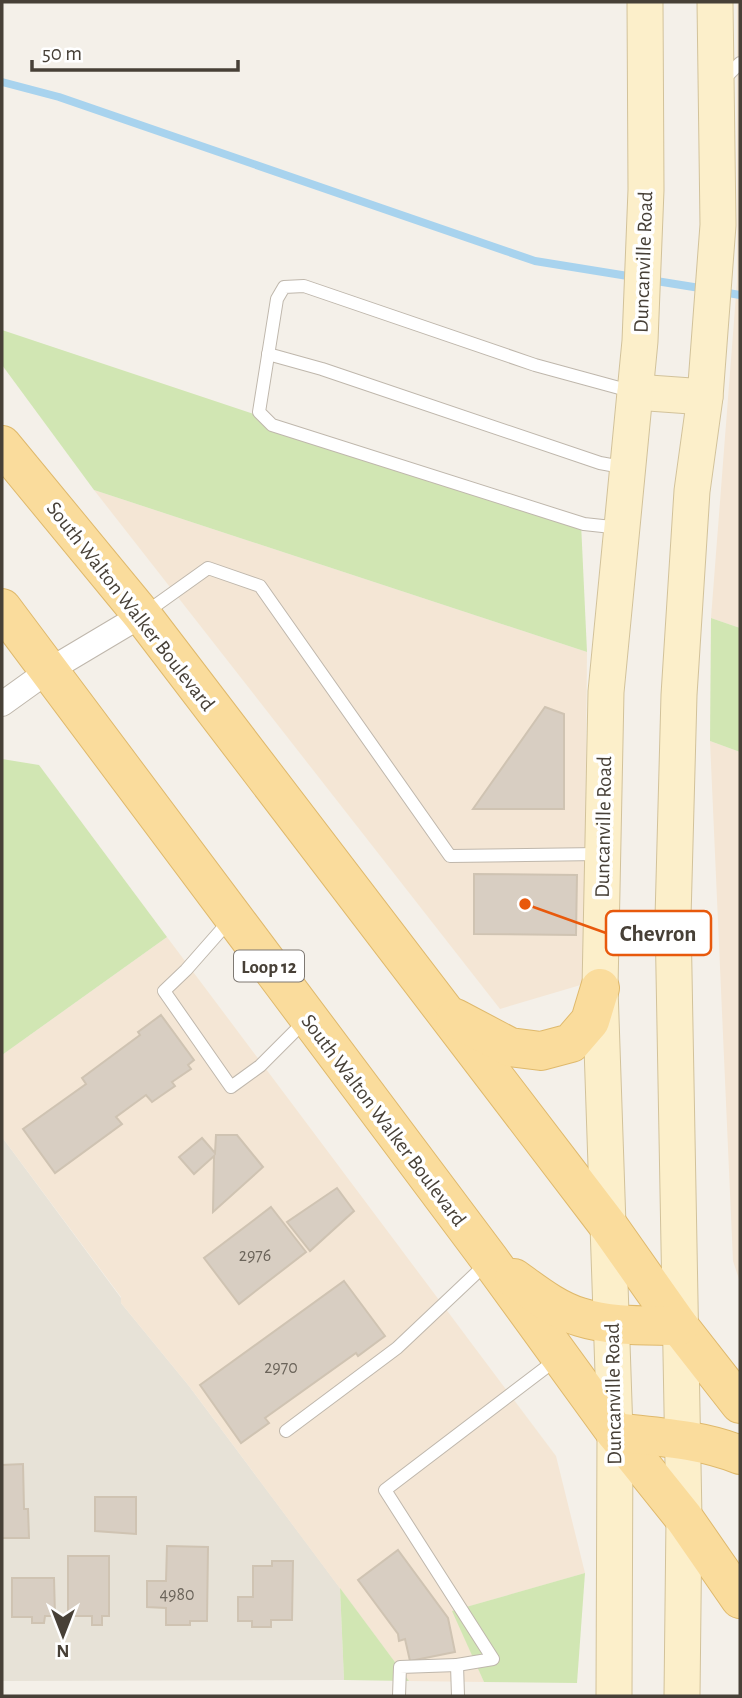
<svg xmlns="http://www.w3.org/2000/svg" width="742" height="1698" viewBox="0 0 742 1698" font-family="'Alegreya Sans',sans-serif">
	<rect width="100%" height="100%" fill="#f4f0e9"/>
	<polygon fill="#e7e2d7" points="2,1137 121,1298 121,1303 189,1386 340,1588 344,1680 2,1681"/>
	<g fill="#f4e6d5">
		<polygon points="737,2 740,2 740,628 711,618 737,282"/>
		<polygon points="94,490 587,652 584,984 500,1009"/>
		<polygon points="710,741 740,752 740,1282 733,1261"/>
		<polygon points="167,937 556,1456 585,1573 453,1611 484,1682 409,1681 189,1386 121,1303 121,1297 2,1137 2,1055"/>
	</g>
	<g fill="#d1e6b3">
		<polygon points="2,330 581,523 587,652 94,490 2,365"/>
		<polygon points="711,618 740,628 740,752 710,741"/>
		<polygon points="2,759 39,765 167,937 2,1055"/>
		<polygon points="585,1573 577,1683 484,1682 452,1611"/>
		<polygon points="340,1588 409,1681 344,1680"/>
	</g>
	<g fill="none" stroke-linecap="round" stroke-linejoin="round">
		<g stroke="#a8d3ee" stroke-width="8">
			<polyline points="2,82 59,97 535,261 634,277"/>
			<polyline points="650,280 706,289"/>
			<polyline points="722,292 740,295"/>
		</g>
	</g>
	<g fill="#d8cec2" stroke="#cfc3b2" stroke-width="2">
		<polygon points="545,707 564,714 564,809 473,809"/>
		<polygon points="474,874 577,875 576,935 474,934"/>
		<polygon points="161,1015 194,1060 188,1065 191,1069 172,1082 175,1086 152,1102 146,1095 116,1117 122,1124 55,1173 23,1129 86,1084 82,1078 140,1035 138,1032"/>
		<polygon points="216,1135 237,1135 263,1167 213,1212 214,1156 194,1174 179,1157 202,1138 215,1153"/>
		<polygon points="337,1188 354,1211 310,1251 287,1222"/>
		<polygon points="271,1207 306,1252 239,1304 204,1258"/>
		<polygon points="344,1281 385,1336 358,1356 356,1353 265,1418 269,1423 241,1443 200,1385"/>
		<polygon points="23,1464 24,1509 28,1509 29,1538 2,1538 2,1465"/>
		<polygon points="95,1497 136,1497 136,1534 95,1531"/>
		<polygon points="167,1546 208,1547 207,1621 190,1621 190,1625 166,1625 166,1608 147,1607 147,1581 166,1581"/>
		<polygon points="398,1550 448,1618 455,1652 410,1661 405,1639 399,1641 398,1634 358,1580"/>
		<polygon points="68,1556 109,1556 109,1616 102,1616 102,1625 92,1625 92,1616 68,1616"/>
		<polygon points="272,1561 293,1561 292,1620 271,1620 271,1627 252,1627 252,1621 238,1621 238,1597 253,1597 253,1566 272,1566"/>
		<polygon points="12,1578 54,1578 55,1616 45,1616 44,1623 32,1623 32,1617 12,1617"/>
	</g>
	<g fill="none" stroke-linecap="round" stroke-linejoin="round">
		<defs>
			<g id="lane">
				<polyline points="723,80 740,63"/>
				<polyline points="268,354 322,369 600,463 627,468"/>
				<polyline points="621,528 584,524 272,425 259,412 277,299 284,287 304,286 535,365 634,392"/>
				<polyline points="145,613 208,568 260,586 450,856 599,854"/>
				<polyline points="230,920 186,970 164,991 231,1087 260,1066 305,1021"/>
				<polyline points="286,1431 397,1348 487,1263"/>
				<polyline points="399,1696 400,1667 457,1665"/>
				<polyline points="458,1696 457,1665 493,1659 385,1490 557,1359"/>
			</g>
			<polyline id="street" points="2,704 48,671 142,615"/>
			<g id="secondary">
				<polyline points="635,392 705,397"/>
				<polyline points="614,1696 615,1432 600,988 606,692 640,341 646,190 645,2"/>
				<polyline points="682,1696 684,1518 673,918 679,695 692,491 705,397 718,225 715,2"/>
			</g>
			<g id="primary">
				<polyline points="2,445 142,615 610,1228 679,1326 740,1404"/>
				<polyline points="2,608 490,1260 615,1432 684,1518 740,1599"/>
				<polyline points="455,1018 510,1047 541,1051 571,1043 590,1021 600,988"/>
				<path d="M514,1278C535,1293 556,1310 580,1317C612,1327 646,1325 679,1326"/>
				<path d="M615,1432C656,1437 701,1439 740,1455"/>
			</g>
		</defs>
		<use href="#lane" stroke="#bfb7ac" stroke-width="14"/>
		<use href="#street" stroke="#bfb7ac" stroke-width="26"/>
		<use href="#secondary" stroke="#d2c29a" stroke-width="37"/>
		<use href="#primary" stroke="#dfb96c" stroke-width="40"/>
		<use href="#lane" stroke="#fff" stroke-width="12"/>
		<use href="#street" stroke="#fff" stroke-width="24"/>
		<use href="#secondary" stroke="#fcefca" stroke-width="35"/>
		<use href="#primary" stroke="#fadc9c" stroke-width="38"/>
	</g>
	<g text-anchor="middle" stroke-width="7" stroke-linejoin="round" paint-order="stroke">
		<g font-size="18" fill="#6b645a">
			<text x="255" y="1261">2976</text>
			<text x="281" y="1373">2970</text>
			<text x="177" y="1600">4980</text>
		</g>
		<rect fill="#fff" stroke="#7e7973" stroke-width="2" x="234" y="950.5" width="70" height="31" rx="5"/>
		<g font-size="19" font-weight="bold" fill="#474037">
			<text x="269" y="973">Loop 12</text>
		</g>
		<g font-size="21" fill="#474037" stroke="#fff">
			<text transform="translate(643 262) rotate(-88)" y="7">Duncanville Road</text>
			<text transform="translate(131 606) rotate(52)" y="7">South Walton Walker Boulevard</text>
			<text transform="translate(603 827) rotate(-89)" y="7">Duncanville Road</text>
			<text transform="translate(384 1120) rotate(53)" y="7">South Walton Walker Boulevard</text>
			<text transform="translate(613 1394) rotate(-91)" y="7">Duncanville Road</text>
		</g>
	</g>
	<path fill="none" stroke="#e8590c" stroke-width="2.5" d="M525 904L606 933"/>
	<circle fill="#e8590c" stroke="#fff" stroke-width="2.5" cx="525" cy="904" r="7"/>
	<rect fill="#fff" stroke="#e8590c" stroke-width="2.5" x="606" y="911" width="105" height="44" rx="7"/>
	<g font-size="23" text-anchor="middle" font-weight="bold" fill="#474037">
		<text x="658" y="941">Chevron</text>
	</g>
	<rect width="742" height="1698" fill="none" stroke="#474037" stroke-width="7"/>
	<g transform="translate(63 1635) rotate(180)" stroke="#ffffff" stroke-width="5" paint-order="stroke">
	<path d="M0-5L12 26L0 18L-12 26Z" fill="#474037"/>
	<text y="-10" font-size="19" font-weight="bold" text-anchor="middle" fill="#474037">N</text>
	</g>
	<path d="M32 60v10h206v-10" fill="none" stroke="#474037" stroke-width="3.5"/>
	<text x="42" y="60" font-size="21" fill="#474037" stroke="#ffffff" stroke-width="5" paint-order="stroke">50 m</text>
</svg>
